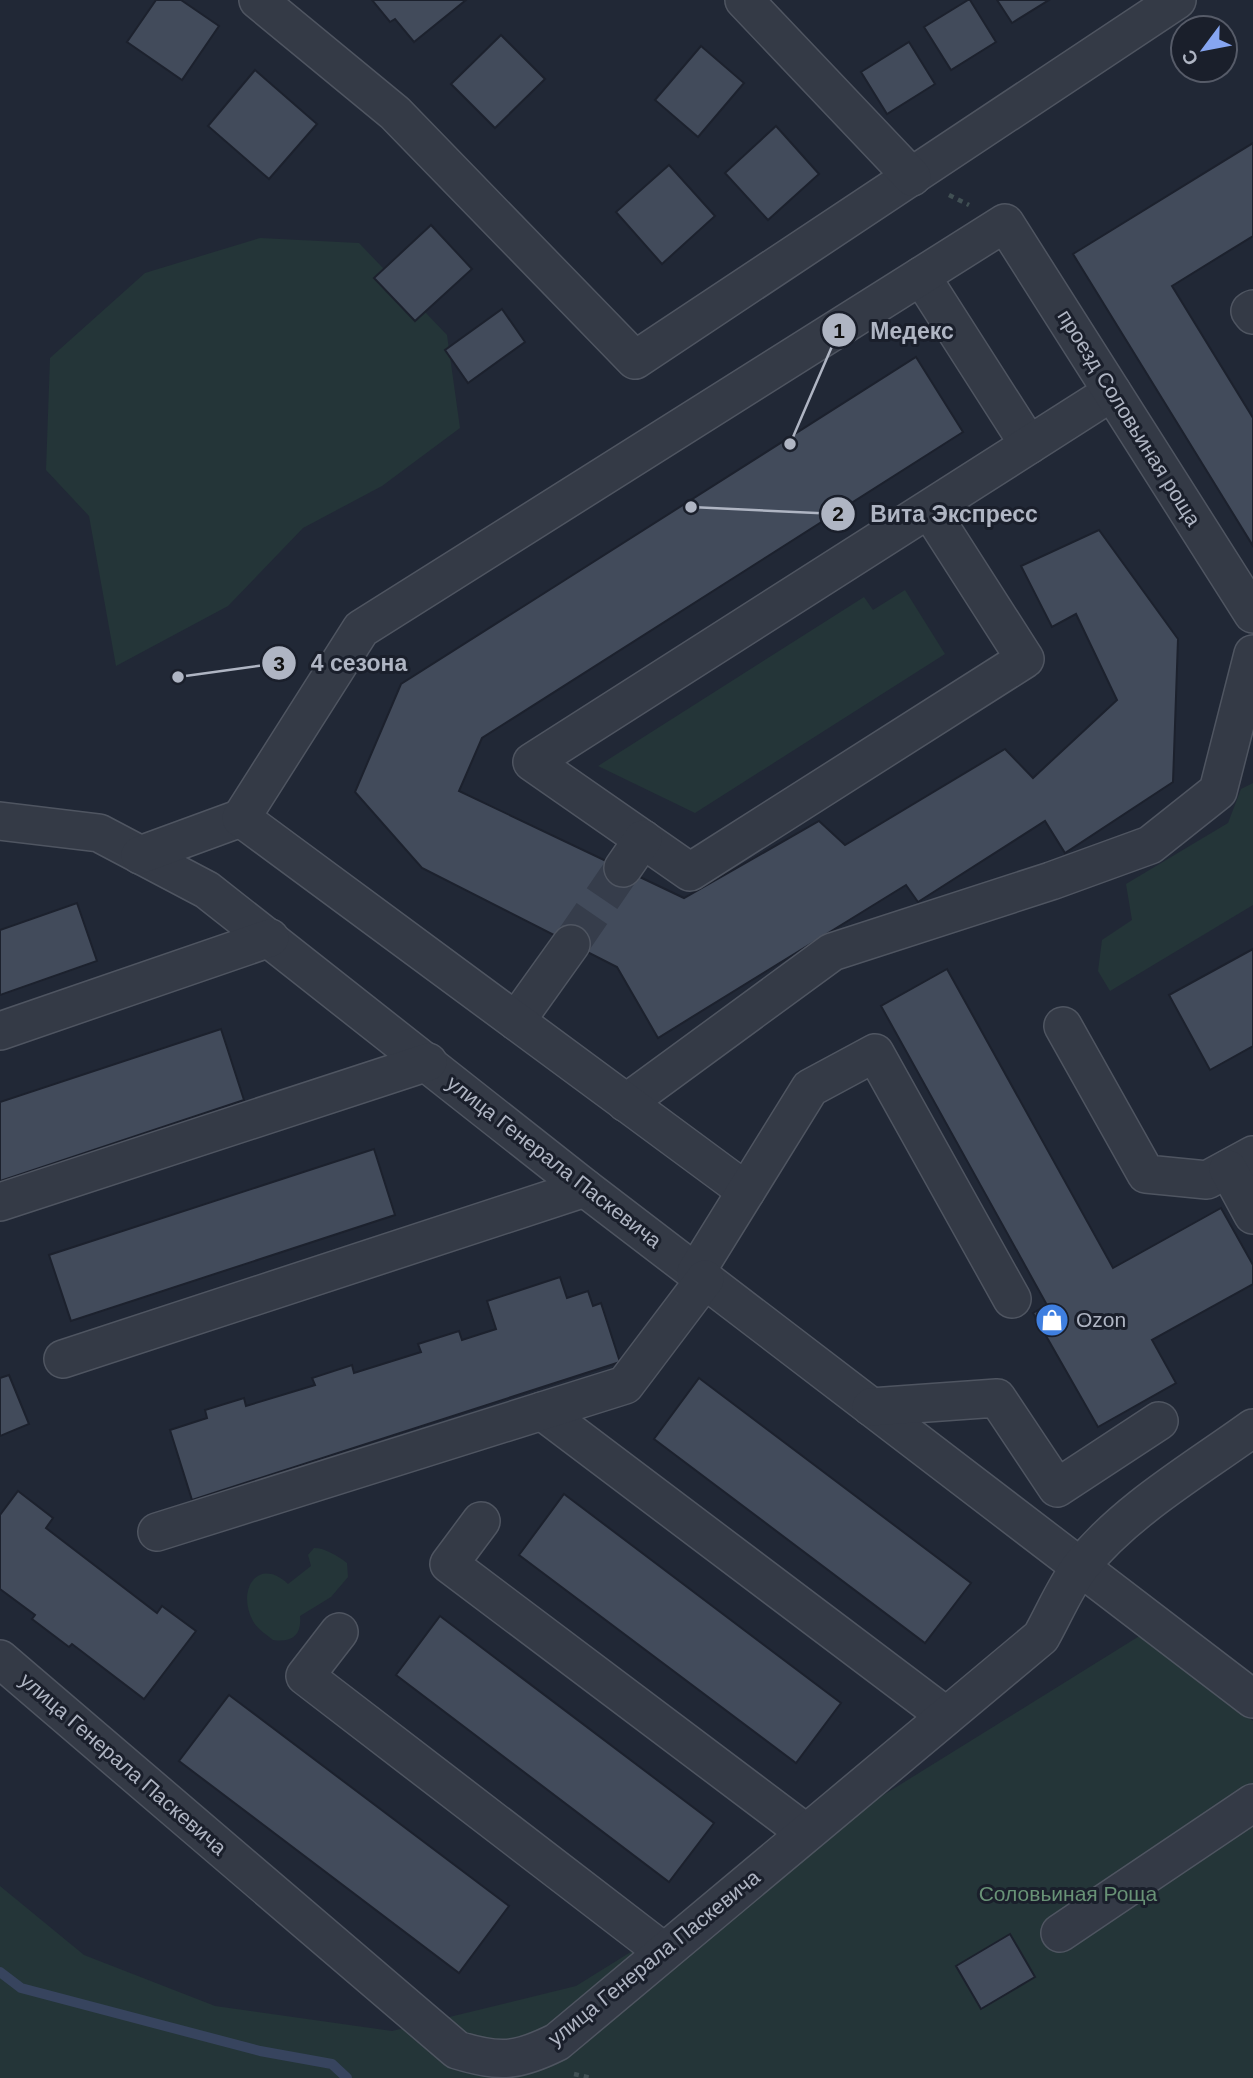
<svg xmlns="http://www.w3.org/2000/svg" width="1253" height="2078" viewBox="0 0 1253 2078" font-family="Helvetica,sans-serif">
	<rect width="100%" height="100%" fill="#212836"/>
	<g fill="#243538">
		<polygon points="260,238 359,243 447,335 460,428 382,486 303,528 228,606 116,666 89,516 46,470 50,358 145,273"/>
		<polygon points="905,590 945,654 695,813 598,766 864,597 873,610"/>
		<polygon points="1253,783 1253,905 1110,991 1098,971 1102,940 1132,920 1126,884 1228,823 1241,789"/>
		<path d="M314,1548C325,1548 338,1556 347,1563L348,1577L331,1597L300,1616C302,1635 292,1643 273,1640C266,1634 257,1629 253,1621C236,1590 258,1556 288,1584L311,1566L308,1555Z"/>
		<polygon points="1141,1635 1253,1721 1253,2078 0,2078 0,1886 84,1955 215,2006 392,2031 576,1986"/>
	</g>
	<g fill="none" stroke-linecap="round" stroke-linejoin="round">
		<polyline stroke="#37445e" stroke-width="10" points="0,1972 21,1988 260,2051 332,2064 347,2078"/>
	</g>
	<g fill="#424b5b" stroke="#1c212d" stroke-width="2">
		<polygon points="156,0 181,0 219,26 182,80 127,42"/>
		<polygon points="372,0 466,0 414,42 395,19 390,22"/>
		<polygon points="968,0 970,0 996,42 951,70 924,27"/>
		<polygon points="997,0 1049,0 1012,23"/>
		<polygon points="501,35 545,79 495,128 451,84"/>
		<polygon points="909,42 935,84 887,114 861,72"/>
		<polygon points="701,46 744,83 698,137 655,100"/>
		<polygon points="255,70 317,124 269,179 208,126"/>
		<polygon points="776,126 819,174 768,220 725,173"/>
		<polygon points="1253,143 1253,236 1172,286 1253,418 1253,546 1073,254"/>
		<polygon points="669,165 715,216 662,264 616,212"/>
		<polygon points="431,225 472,269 415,321 374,278"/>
		<polygon points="502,309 525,342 468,383 445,350"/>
		<polygon points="916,357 963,432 482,738 459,791 684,898 819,821 845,845 1005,749 1033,778 1117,700 1076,614 1052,627 1021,566 1099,530 1178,639 1173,782 1065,853 1045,821 918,902 906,885 658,1038 617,967 422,868 355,792 401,684"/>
		<polygon points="77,903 97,961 0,995 0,930"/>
		<polygon points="1253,949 1253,1046 1210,1070 1169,995"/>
		<polygon points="947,969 1113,1268 1221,1208 1253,1265 1253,1284 1152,1340 1176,1383 1098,1427 1033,1313 1047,1305 881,1006"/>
		<polygon points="221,1029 244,1100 0,1181 0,1102"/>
		<polygon points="374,1149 395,1215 71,1321 49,1255"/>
		<polygon points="560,1277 567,1298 588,1291 593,1306 601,1303 620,1362 192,1500 170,1430 207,1418 205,1410 244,1398 246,1406 315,1385 312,1378 352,1365 354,1373 421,1352 418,1344 459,1331 462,1340 496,1329 487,1301"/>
		<polygon points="9,1375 29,1424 0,1436 0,1378"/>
		<polygon points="699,1378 971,1583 925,1643 654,1439"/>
		<polygon points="18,1491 53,1518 46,1528 157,1613 162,1606 196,1631 144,1699 72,1644 69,1647 32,1619 35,1615 0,1589 0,1515"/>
		<polygon points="564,1494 841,1703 796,1763 519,1555"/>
		<polygon points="440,1616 714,1823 669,1882 396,1675"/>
		<polygon points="229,1695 509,1906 459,1973 179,1761"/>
		<polygon points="1010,1934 1035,1977 981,2009 956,1966"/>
	</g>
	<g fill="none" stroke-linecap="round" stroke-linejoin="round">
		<polyline stroke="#363d4b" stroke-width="37" stroke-dasharray="37 18" stroke-linecap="butt" points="571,944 623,868"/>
		<defs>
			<g id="minor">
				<polyline points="258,0 395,113 635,360 1177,0"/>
				<polyline points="744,0 912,177"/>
				<polyline points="921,276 1029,445"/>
				<polyline points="1253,309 1250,311 1253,315"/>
				<polyline points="929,509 1025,659 690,872 532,762 1112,392"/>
				<polyline points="0,821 99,833 207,890 585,1188 1253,1699"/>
				<polyline points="140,855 241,818"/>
				<polyline points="623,868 643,839"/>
				<polyline points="516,1021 571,944"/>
				<polyline points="1063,1026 1146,1174 1207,1180 1253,1155"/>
				<polyline points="0,1031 270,938"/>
				<polyline points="626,1103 832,952 1051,881 1150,845 1218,791 1253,654"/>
				<polyline points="1228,1169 1253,1215"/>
				<polyline points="746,1191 241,818 361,629 1005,223 1253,614"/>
				<polyline points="0,1202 428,1062"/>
				<polyline points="696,1272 810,1088 875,1053 1012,1299"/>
				<polyline points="63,1359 585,1188"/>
				<polyline points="871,1407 997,1398 1057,1488 1159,1421"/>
				<polyline points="542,1411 946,1716"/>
				<polyline points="481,1521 449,1564 806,1833"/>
				<polyline points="157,1532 625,1385 705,1279"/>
				<polyline points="339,1632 305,1676 664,1952"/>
				<path d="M0,1659L457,2050C499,2063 517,2062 557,2042L1041,1637C1054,1614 1065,1587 1081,1566C1126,1510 1195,1470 1253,1428"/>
				<polyline points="1060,1933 1253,1803"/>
			</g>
		</defs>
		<use href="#minor" stroke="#4f5561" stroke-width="40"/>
		<g stroke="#415054" stroke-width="4.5" stroke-dasharray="5 5" stroke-linecap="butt">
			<polyline points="949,195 969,205"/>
			<polyline points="574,2074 591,2078"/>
		</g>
		<use href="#minor" stroke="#343a46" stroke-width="37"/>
	</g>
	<defs>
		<symbol id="shop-disc" viewBox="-11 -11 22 22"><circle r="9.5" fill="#3f7fe0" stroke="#1a1f2b"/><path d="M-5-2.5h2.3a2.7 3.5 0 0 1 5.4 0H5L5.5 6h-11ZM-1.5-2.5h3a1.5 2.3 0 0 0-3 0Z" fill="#fff"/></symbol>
	</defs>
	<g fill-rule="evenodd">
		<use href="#shop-disc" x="1033" y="1301" width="38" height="38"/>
	</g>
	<g text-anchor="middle" stroke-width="6" stroke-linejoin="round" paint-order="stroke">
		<g font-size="21" fill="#afb5c3" stroke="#1a1f2b">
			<text transform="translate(1129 418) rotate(58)" y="7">проезд Соловьиная роща</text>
			<text transform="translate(554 1162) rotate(38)" y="7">улица Генерала Паскевича</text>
			<text transform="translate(123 1764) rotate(41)" y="7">улица Генерала Паскевича</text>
			<text transform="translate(654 1958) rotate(-39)" y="7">улица Генерала Паскевича</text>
		</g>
		<g font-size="21" fill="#afb5c3" stroke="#1a1f2b" text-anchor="start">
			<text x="1076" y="1327">Ozon</text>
		</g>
		<g font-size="21" fill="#689276" stroke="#1a1f2b">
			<text x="1068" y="1901">Соловьиная Роща</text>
		</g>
	</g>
	<path fill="none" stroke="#afb5c3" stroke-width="2.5" d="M790 444L839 330M691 507L838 514M178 677L279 663"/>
	<g fill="#afb5c3" stroke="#1a1f2b" stroke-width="2.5">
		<circle cx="790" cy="444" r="7"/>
		<circle cx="691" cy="507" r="7"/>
		<circle cx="178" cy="677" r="7"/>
		<circle cx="839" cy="330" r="18"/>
		<circle cx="838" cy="514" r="18"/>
		<circle cx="279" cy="663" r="18"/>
	</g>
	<g font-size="21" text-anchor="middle" font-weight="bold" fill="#111">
		<text x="839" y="338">1</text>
		<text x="838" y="521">2</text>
		<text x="279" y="671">3</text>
	</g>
	<g font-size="23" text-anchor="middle" font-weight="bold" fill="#afb5c3" stroke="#1a1f2b" stroke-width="6" stroke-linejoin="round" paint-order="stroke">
		<text x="912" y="339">Медекс</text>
		<text x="954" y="522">Вита Экспресс</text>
		<text x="359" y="671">4 сезона</text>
	</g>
	<g transform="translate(1204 49) rotate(238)"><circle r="33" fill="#1a1f2b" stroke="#565b68" stroke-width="2"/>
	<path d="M0-5L12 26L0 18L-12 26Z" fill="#86a5f1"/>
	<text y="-10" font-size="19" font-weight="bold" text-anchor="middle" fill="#afb5c3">С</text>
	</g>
</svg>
